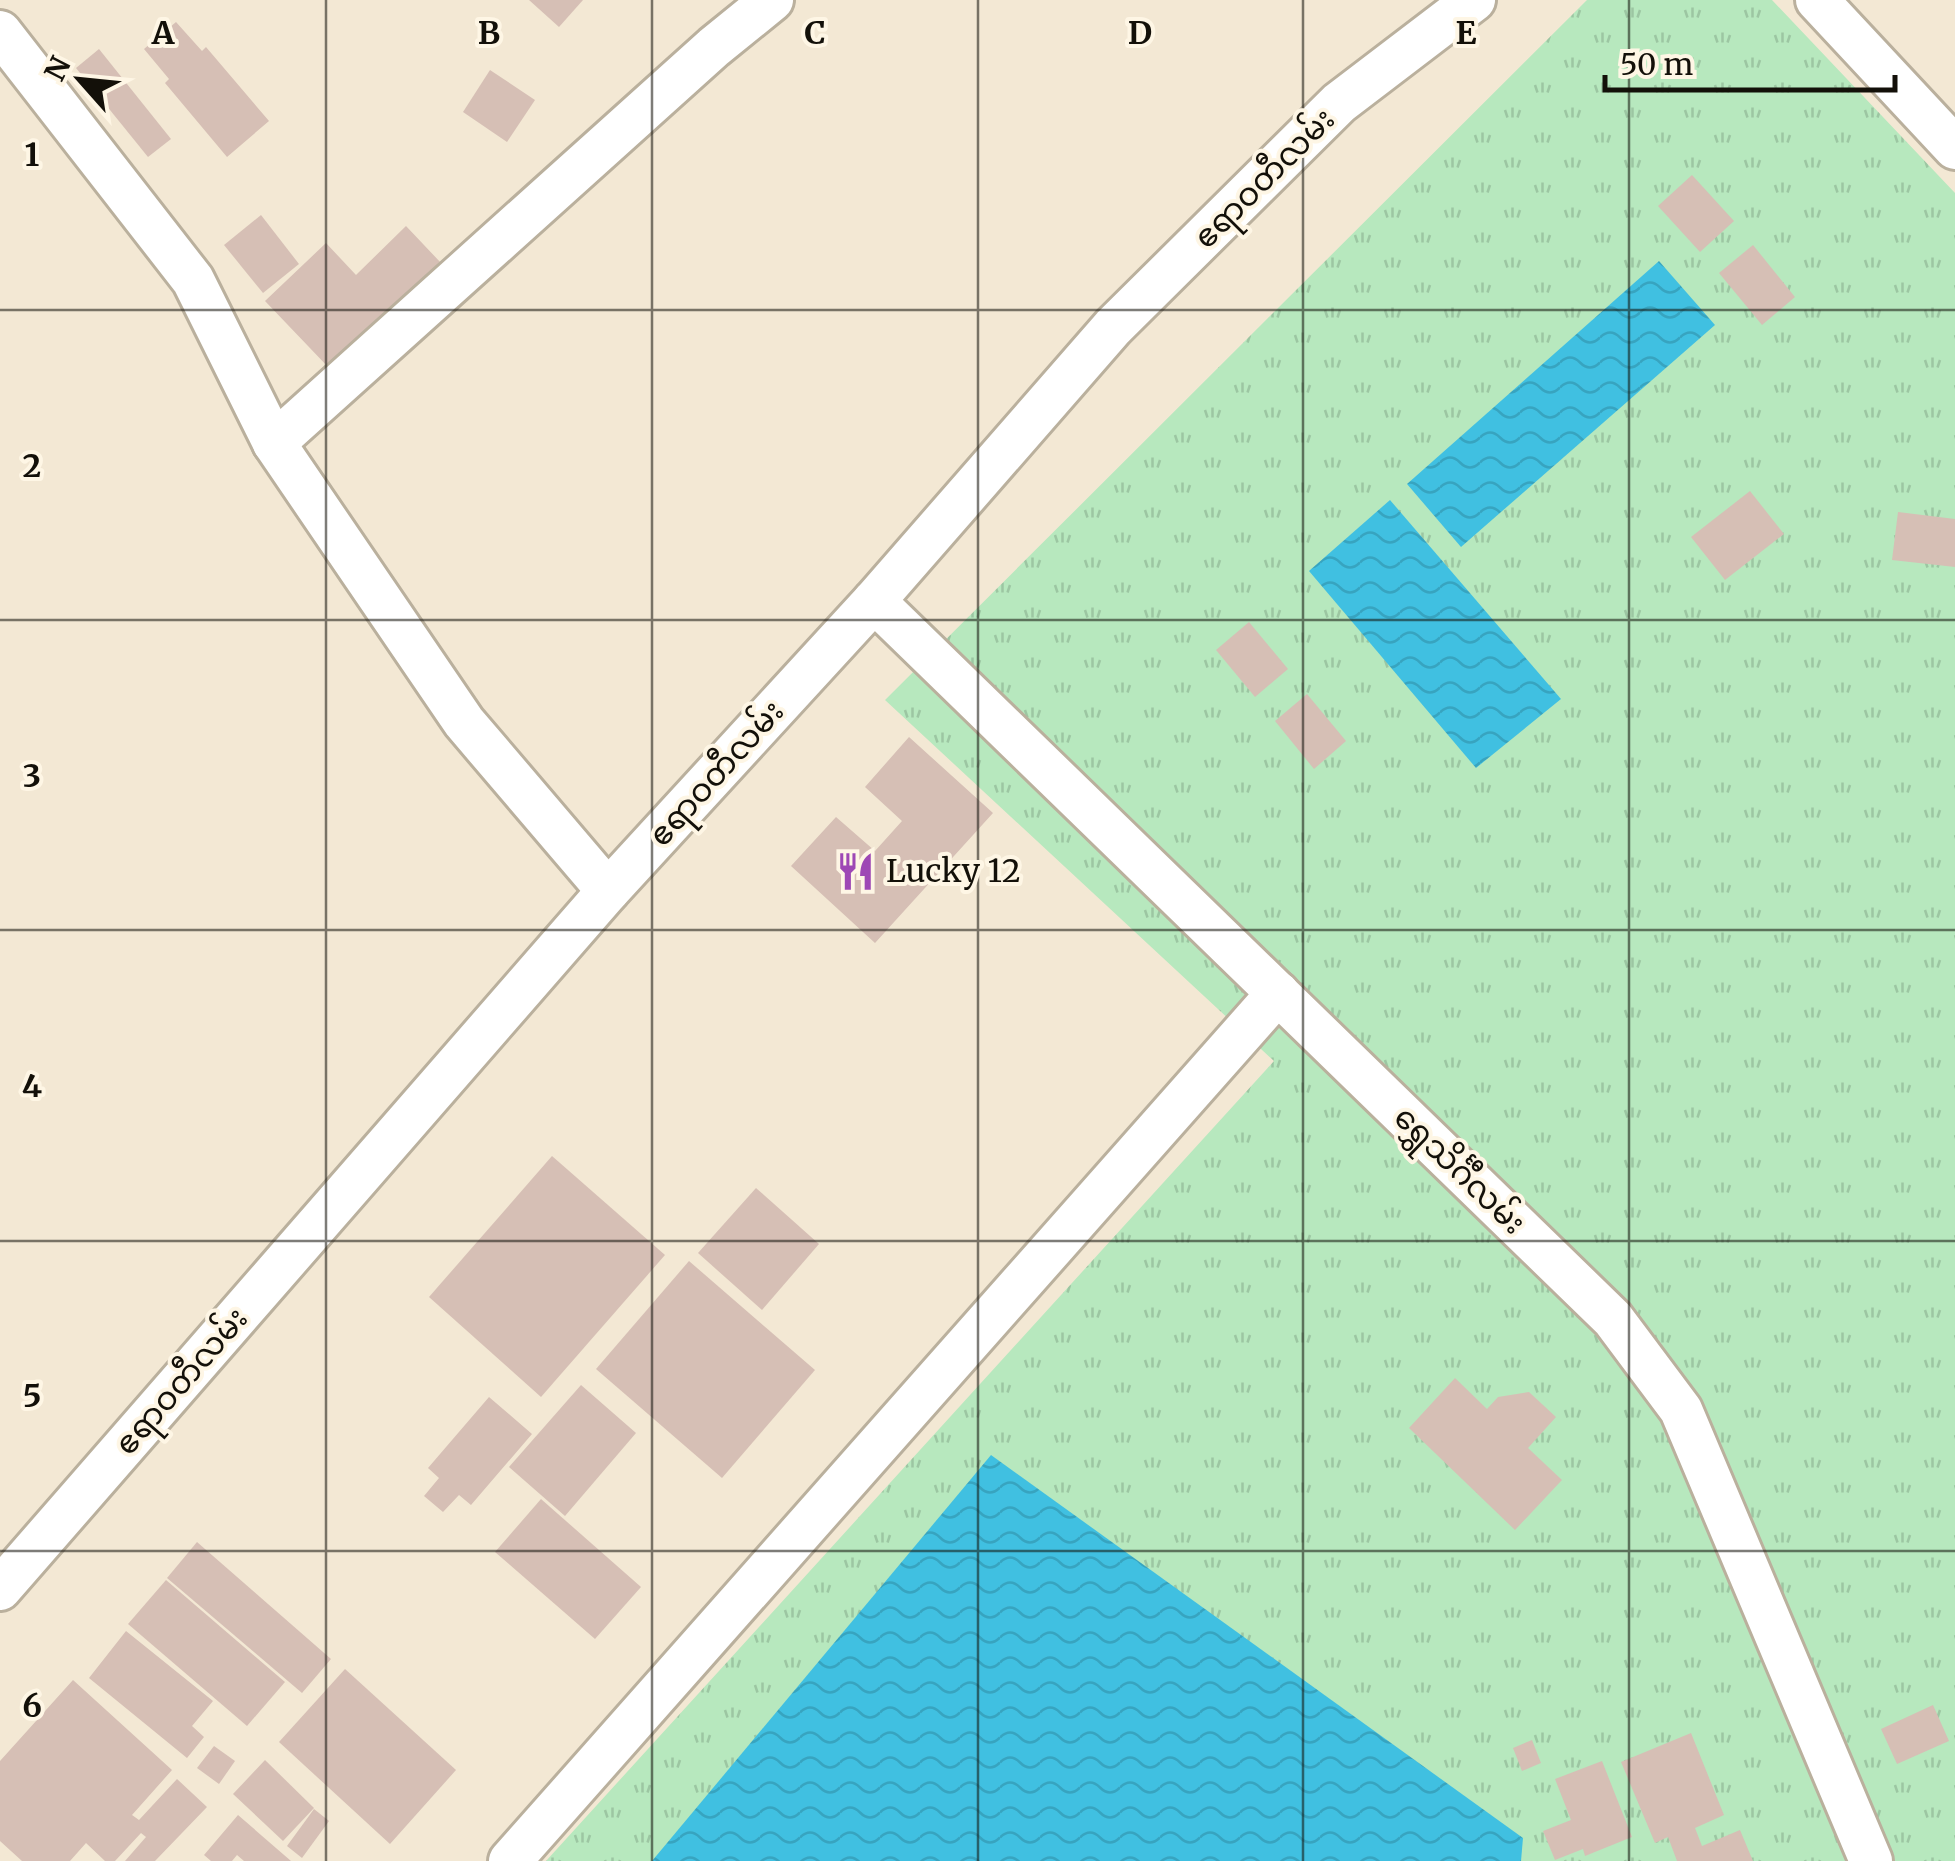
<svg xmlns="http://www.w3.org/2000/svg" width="1955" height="1861" viewBox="0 0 1955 1861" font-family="Merriweather,'Noto Sans Myanmar',serif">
	<defs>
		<pattern id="grass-tufts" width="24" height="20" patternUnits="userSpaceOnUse" patternTransform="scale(2.5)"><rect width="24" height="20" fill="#b7e8be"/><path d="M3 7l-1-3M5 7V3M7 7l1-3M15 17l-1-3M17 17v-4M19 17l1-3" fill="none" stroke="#9cc6a2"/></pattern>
		<pattern id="water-waves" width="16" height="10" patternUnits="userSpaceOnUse" patternTransform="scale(2.5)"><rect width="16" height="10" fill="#40c0e1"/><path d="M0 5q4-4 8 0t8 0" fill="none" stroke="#37a4c0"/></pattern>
	</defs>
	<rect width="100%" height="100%" fill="#f3e8d4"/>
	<polygon fill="url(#grass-tufts)" points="1587,0 1772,0 1955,193 1955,1861 546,1861 1274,1061 885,700"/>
	<g fill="url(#water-waves)">
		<polygon points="1659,261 1715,325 1461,547 1407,484"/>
		<polygon points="1390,500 1561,699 1476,768 1309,571"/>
		<polygon points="991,1455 1523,1838 1521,1861 652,1861"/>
	</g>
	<g fill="#d6bfb5">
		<polygon points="529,0 583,0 559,27"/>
		<polygon points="176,22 202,51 206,47 269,121 227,157 165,83 169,79 144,49"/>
		<polygon points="99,49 171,139 148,157 76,68"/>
		<polygon points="490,70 535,100 507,142 463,112"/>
		<polygon points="1692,175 1734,221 1700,252 1658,206"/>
		<polygon points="261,215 299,264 263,293 224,245"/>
		<polygon points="406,226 441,263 330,369 265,301 326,243 356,275"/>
		<polygon points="1753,245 1795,297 1762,325 1719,273"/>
		<polygon points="1750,491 1784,534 1725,580 1691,537"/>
		<polygon points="1898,512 1955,519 1955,567 1892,560"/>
		<polygon points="1249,622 1288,669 1255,697 1216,650"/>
		<polygon points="1307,694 1346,741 1314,769 1275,721"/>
		<polygon points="909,737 993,813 875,943 791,866 836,817 875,851 902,821 865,787"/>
		<polygon points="552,1156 665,1255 541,1397 429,1297"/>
		<polygon points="756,1188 819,1244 762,1310 698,1253"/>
		<polygon points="689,1261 815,1370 722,1478 596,1369"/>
		<polygon points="1455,1378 1487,1409 1498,1397 1529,1392 1556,1417 1528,1448 1562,1480 1515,1530 1409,1428"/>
		<polygon points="581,1385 636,1433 565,1516 509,1467"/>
		<polygon points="489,1397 532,1434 471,1505 459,1495 443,1512 424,1496 439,1478 428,1468"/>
		<polygon points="541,1499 641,1587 595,1639 495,1552"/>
		<polygon points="197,1542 331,1659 302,1693 167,1578"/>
		<polygon points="166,1580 285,1682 247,1726 128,1624"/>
		<polygon points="126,1631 213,1701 192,1726 204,1737 187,1758 89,1678"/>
		<polygon points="345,1669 456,1770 390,1844 279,1742"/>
		<polygon points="73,1680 172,1770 132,1815 139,1820 177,1779 207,1807 155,1861 125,1861 146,1837 141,1833 115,1861 105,1861 86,1843 70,1861 22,1861 0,1841 0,1761"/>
		<polygon points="1933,1705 1949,1741 1897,1764 1881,1729"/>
		<polygon points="1691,1733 1724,1815 1695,1828 1702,1846 1740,1830 1753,1861 1677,1861 1668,1837 1655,1843 1621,1762"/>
		<polygon points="1532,1740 1541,1763 1522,1771 1513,1748"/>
		<polygon points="214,1746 235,1761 219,1784 197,1768"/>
		<polygon points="265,1760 314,1808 283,1841 233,1794"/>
		<polygon points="1602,1761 1632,1837 1585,1856 1583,1849 1555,1860 1543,1831 1571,1820 1555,1779"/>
		<polygon points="314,1809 329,1821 302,1858 287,1846"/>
		<polygon points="238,1815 291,1861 244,1861 237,1855 232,1861 211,1861 204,1855"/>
	</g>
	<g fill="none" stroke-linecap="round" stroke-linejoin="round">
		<defs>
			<g id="minor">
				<polyline points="1817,0 1955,148"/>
				<polyline points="0,32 193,280 274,443 464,722 608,891"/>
				<polyline points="274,443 714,47 772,0"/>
				<polyline points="874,601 1613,1319 1681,1410 1871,1861"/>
				<polyline points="0,1589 608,891 874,601 1113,327 1339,103 1474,0"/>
				<polyline points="510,1861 1278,993"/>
			</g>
		</defs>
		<use href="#minor" stroke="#bab09d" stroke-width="48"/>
		<use href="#minor" stroke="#fff" stroke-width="42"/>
	</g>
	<path fill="none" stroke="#131009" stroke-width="2.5" stroke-opacity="0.55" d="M326,0V1861M652,0V1861M978,0V1861M1303,0V1861M1629,0V1861M0,310H1955M0,620H1955M0,930H1955M0,1241H1955M0,1551H1955"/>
	<defs>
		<symbol id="restaurant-bare" viewBox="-9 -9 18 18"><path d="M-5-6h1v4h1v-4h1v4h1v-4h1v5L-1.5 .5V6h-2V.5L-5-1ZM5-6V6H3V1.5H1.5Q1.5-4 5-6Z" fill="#9e48b5" stroke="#fef6e5" stroke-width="2.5" paint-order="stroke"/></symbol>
	</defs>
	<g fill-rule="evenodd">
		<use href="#restaurant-bare" x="828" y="844" width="55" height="55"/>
	</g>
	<g text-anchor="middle" stroke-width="8" stroke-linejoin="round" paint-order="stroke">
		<g font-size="32" fill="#131009" stroke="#fef6e5">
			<text transform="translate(1264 178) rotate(-45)" y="11">ဧရာဝတီလမ်း</text>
			<text transform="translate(716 773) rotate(-48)" y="11">ဧရာဝတီလမ်း</text>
			<text transform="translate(1460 1170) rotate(44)" y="11">ရွှေသိင်္ဂီလမ်း</text>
			<text transform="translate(181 1381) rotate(-49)" y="11">ဧရာဝတီလမ်း</text>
		</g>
		<g font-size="32" fill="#131009" stroke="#fef6e5" text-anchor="start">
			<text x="886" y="882">Lucky 12</text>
		</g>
	</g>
	<g font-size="32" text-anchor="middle" font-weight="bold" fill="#131009" stroke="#fef6e5" stroke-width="8" stroke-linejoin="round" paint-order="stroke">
		<text x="163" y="44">A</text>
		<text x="489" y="44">B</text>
		<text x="815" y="44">C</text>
		<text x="1140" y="44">D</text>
		<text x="1466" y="44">E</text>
		<text x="32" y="166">1</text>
		<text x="32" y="477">2</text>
		<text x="32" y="787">3</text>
		<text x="32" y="1097">4</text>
		<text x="32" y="1407">5</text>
		<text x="32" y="1717">6</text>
	</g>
	<g transform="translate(80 80) rotate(297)" stroke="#fef6e5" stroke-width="8" paint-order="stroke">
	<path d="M0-8L18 38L0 25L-18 38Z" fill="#131009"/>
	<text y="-15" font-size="28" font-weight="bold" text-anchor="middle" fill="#131009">N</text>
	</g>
	<path d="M1605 75v15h290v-15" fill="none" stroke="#131009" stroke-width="5"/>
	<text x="1620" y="75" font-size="30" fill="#131009" stroke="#fef6e5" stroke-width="8" paint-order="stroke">50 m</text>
</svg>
